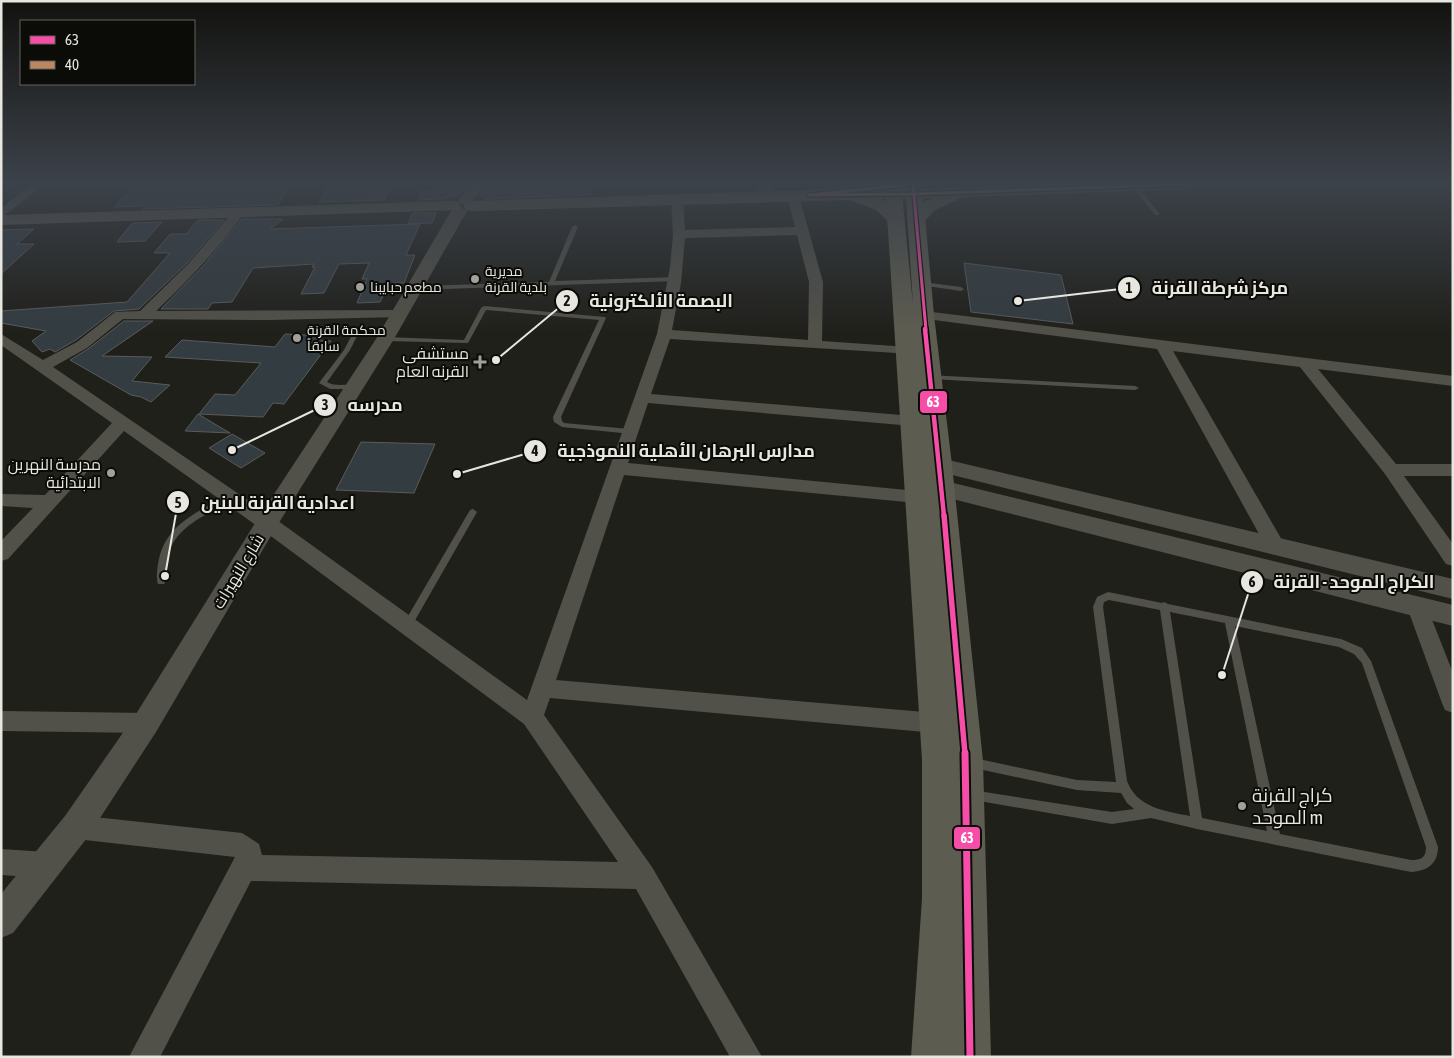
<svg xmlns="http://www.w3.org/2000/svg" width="1454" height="1058" viewBox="0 0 1454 1058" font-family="'Asap Condensed',Cairo,sans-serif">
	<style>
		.building { fill: #333c41; stroke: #5a5b5b }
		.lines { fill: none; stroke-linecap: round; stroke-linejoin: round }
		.service { fill: #525149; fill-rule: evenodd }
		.minor { fill: #525149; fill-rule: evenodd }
		.tertiary { fill: #525149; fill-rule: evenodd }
		.secondary { fill: #5d5c51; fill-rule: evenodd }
		.primary { fill: #5c5a50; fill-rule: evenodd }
		.bus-1-far3-casing { stroke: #0b0b07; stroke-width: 5.5 }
		.bus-1-far2-casing { stroke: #0b0b07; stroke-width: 8 }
		.bus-1-far1-casing { stroke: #0b0b07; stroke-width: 9 }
		.bus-1-casing { stroke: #0b0b07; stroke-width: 11 }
		.bus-2-casing { stroke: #0b0b07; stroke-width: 5.5 }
		.bus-1-far3 { stroke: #f54da8; stroke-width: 3 }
		.bus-1-far2 { stroke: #f54da8; stroke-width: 4.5 }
		.bus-1-far1 { stroke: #f54da8; stroke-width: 5.5 }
		.bus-1 { stroke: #f54da8; stroke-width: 7 }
		.bus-2 { stroke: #bb8660; stroke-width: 3 }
		.poi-dot { fill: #a1a19a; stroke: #0b0b07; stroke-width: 2 }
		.labels { text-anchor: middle; stroke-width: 4; stroke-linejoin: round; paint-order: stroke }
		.far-poi-label { font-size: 14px; fill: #e7e6df; stroke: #0b0b07; text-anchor: start }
		.poi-label { font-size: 16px; fill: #e7e6df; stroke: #0b0b07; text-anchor: end }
		.street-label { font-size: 16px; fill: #e7e6df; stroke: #0b0b07 }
		.near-poi-label { font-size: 19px; fill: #e7e6df; stroke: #0b0b07; text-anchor: start }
		.leader { fill: none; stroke: #e7e6df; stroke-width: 2 }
		.callout-dot { fill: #e7e6df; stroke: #0b0b07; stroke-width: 2 }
		.mark-label { font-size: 15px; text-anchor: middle; font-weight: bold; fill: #111 }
		.callout-label { font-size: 18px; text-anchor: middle; font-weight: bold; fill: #e7e6df; stroke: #0b0b07; stroke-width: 4; stroke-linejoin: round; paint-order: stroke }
		.line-badge { stroke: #0b0b07; stroke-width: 2 }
		.badge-label { font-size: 14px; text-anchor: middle; font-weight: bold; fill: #fff }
	</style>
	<rect width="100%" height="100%" fill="#20201b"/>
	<!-- building -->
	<g class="building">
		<path d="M136,184H291L278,205L143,209L145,206L114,207Z"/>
		<path d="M330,184H373V186H391L384,200L319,202Z"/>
		<path d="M440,184H469L461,194L442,199L418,200L422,191L436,190Z"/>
		<path d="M488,184L527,186L592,185V195L485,199L480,195Z"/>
		<path d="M413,213H436L432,223L408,224Z"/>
		<path d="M242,219H283L270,229L420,224L406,255H415L404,283H395L392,291L385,292L380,302L357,303L367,279H362L369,263L339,264L324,293L301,294L315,267H312L314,264L253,268L232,302L212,303L208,309H161L204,265Z"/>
		<path d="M198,220H224L188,262L139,309L114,311L76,340L55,352L50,349L42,352L32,341L46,331L1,323V311L127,302L170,253H154L170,234H186Z"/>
		<path d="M162,222L145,241L117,242L132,223Z"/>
		<path d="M34,229L17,244H34L1,274V230Z"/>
		<path d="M964,263L1061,275L1073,324L971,312Z"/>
		<path d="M124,321H153L102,356L152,357L132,381L170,385L151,402L141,397L131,395L70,360L88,349Z"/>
		<path d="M285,334L323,336L320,340L331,341L284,404L273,403L263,417L199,414L215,394L235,395L261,363L165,357L182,340L275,347Z"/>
		<path d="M198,414L230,433L185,431Z"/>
		<path d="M232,434L265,453L241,468L209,448Z"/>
		<path d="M361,442L435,444L414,493L336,490Z"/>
	</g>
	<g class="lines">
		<!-- service -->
		<g class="service">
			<path d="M1132,185H1136L1159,213V215H1155L1132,187Z"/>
			<path d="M575,225L578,227L555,281L677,277L680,279L677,281L415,290L412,288L415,286L549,282L572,227Z"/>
			<path d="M922,282L961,287L964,289L961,291L920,285V283Z"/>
			<path d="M484,306L605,317L606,318L561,417L562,421L564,423L629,429L633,432L632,434L562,427L554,422L553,417L599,320L486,310L468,343L385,341L382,339L385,337L464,340L481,308Z"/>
			<path d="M355,332L358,334L350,350L327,382C337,388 349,382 358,387L354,389H330L319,383L344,350L353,333Z"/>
			<path d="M928,375L1135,386L1139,388L1135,390L931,379L927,377Z"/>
			<path d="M231,495L234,496L235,498L234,500C212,512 179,524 170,550C167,560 167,571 166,581L164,584H158C156,578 157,571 158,564C163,534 181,521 206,507C214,503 223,498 231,495Z"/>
			<path d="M473,509L477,512L410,629L407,630L404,629L402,626L404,623L470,510Z"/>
			<path d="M1108,592L1162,603L1164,602L1168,604L1341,639L1362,648L1371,661L1438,847C1438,864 1427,871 1411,872L1197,829L1151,818L1112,824L968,799L966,795L968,791L972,790L1112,812L1134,809L1127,803L1121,793L1077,790L974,768L970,767L968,763L970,759L974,758L1077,780L1116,782L1093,607L1097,597ZM1109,600L1160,610L1190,816C1165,811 1137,808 1127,781L1103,607L1104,602ZM1170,612L1225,623L1267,831L1202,818ZM1235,626L1339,647L1354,654L1362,663L1426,847C1426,858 1421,860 1411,860L1280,834Z"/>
		</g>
		<!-- minor -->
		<g class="minor">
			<path d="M32,184H45L1,218V208Z"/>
			<path d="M760,184H772L768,198L764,199L758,196Z"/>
			<path d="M793,193L799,196L823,282L822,341L908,347L915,351L913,354L670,339L651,394L913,416L919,417L921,421L919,425L913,426L648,403L628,463L917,491L923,493L926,497L923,501L917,503L624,475L556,680L936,713L944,716L947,723L944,730L936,733L550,698L544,715L652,867L762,1057H730L636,889L251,881L160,1057H129L235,857L76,839L67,836L63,827L67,818L76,815L242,833L259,844L262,855L618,862L524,724L260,528L124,431L8,559L1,561V541L33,508L1,506V494L45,495L112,423L1,345V334L43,360L77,342L115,312L140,311L189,263L235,209L239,208L245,212C219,248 188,281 156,311L406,310L408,313L401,317L269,320L123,319L87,348L53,367L274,518L527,700L657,334L670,267L673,235L671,199L677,196L683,199L685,230L795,227L787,196ZM797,235L809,282L808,340L672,330L681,283L685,238Z"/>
			<path d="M924,311L1453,376V386L1318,369L1396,464H1453V476H1404L1453,544V566L1446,564L1385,474L1300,367L1173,351L1286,547L1283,552L1276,554L1269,552L1157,349L919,318L917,315L919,312Z"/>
			<path d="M1417,599L1424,601L1427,607L1453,673V713L1445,710L1442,703L1407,607L1410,601Z"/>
			<path d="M1,711L146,713L154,716L157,723L154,730L146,733L1,731Z"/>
			<path d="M1,849L46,852L55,856L59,865L55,874L46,878L1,875Z"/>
		</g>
		<!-- tertiary -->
		<g class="tertiary">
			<path d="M471,184H486L470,204H460L458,201Z"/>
			<path d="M459,206L467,211L394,339L275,529L156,732L87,838L13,933L1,938V894L65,816L136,714L259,517L376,339L451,211Z"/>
			<path d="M940,458L1453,579V599L932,470L929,465L932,460Z"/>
			<path d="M941,480L1453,605V626L933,494L930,488L933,482Z"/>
		</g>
		<!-- secondary -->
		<path class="secondary" d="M885,184H901L913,304L905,184H921L923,194L934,315L952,465L983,761L991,1057H911L922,899V760Z"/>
		<!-- primary -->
		<g class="primary">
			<path d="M866,184H924L916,189L1050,184H1199L1191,189L963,197L935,210L923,223H911L908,219L923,202L933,198L880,199L888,202L905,219L902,223H890L876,210L850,200L472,211L466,210L463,206L466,202L472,201L809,190Z"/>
			<path d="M452,201L458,202L461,206L458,210L1,225V215Z"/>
		</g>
		<!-- bus-1-far3 casing -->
		<g class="bus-1-far3-casing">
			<path id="bus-1-far3" d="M913,184L926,330"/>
		</g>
		<!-- bus-1-far2 casing -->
		<g class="bus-1-far2-casing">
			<path id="bus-1-far2" d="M925,329L944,516"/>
		</g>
		<!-- bus-1-far1 casing -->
		<g class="bus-1-far1-casing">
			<path id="bus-1-far1" d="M944,515L965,754"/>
		</g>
		<!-- bus-1 casing -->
		<g class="bus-1-casing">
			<path id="bus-1" d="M965,753L970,1057"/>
		</g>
		<!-- bus-2 casing -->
		<g class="bus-2-casing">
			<path id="bus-2" d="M916,184L809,195L915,194L1191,184"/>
		</g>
		<!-- bus-1-far3 -->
		<use href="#bus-1-far3" class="bus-1-far3"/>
		<!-- bus-1-far2 -->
		<use href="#bus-1-far2" class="bus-1-far2"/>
		<!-- bus-1-far1 -->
		<use href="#bus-1-far1" class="bus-1-far1"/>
		<!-- bus-1 -->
		<use href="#bus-1" class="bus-1"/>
		<!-- bus-2 -->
		<use href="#bus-2" class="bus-2"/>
	</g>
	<!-- sky -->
	<linearGradient id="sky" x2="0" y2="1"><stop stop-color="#12120f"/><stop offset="0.55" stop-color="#3c424a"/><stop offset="1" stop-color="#3c424a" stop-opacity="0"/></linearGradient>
	<rect width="1454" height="332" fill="url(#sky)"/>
	<!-- markers -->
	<g class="poi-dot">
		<circle cx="475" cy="279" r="5"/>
		<circle cx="360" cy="287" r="5"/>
		<circle cx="297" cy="338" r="5"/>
		<path d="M477.5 354.5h5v5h5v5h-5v5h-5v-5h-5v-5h5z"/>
		<circle cx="111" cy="473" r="5"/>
		<circle cx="1242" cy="806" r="5"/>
	</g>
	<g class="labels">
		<!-- far-poi labels -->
		<g class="far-poi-label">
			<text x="485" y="276">مديرية<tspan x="485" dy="16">بلدية القرنة</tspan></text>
			<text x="370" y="292">مطعم حبايبنا</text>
			<text x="307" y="335">محكمة القرنة<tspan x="307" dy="16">سابقاً</tspan></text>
		</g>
		<!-- poi labels -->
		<g class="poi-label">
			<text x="469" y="359">مستشفى<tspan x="469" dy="18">القرنه العام</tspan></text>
			<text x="101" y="470">مدرسة النهرين<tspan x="101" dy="18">الابتدائية</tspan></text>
		</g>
		<!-- street labels -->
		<g class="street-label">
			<text transform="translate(238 571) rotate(-59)" y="6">شارع النهيرات</text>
		</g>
		<!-- near-poi labels -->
		<g class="near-poi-label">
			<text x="1252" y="802">كراج القرنة<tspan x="1252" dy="22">الموحد m</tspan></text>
		</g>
	</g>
	<!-- callouts -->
	<path class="leader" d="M1018 301L1129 288M496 360L567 301M232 450L325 405M457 474L535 451M165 576L178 502M1222 675L1252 582"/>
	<g class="callout-dot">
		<circle cx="1018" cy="301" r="5"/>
		<circle cx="496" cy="360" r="5"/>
		<circle cx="232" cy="450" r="5"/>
		<circle cx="457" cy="474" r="5"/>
		<circle cx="165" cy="576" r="5"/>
		<circle cx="1222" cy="675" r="5"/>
		<circle cx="1129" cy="288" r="12"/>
		<circle cx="567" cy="301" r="12"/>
		<circle cx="325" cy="405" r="12"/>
		<circle cx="535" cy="451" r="12"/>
		<circle cx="178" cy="502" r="12"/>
		<circle cx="1252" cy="582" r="12"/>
	</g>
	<g class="mark-label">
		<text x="1129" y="293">1</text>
		<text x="567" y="306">2</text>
		<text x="325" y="410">3</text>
		<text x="535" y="456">4</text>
		<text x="178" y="508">5</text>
		<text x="1252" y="587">6</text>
	</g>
	<g class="callout-label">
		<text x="1220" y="294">مركز شرطة القرنة</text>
		<text x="661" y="307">البصمة الألكترونية</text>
		<text x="375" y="411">مدرسه</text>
		<text x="686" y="457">مدارس البرهان الأهلية النموذجية</text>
		<text x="278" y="509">اعدادية القرنة للبنين</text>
		<text x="1354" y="588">الكراج الموحد - القرنة</text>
	</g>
	<g class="line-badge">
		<rect x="919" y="390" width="29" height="24" rx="5" fill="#f54da8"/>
		<rect x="953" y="826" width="28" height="24" rx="5" fill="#f54da8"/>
	</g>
	<g class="badge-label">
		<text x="933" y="407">63</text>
		<text x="967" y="843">63</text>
	</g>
	<!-- border -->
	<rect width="1454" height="1058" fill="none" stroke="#e7e6df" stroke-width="5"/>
	<!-- legend -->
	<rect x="20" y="20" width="175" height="65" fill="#0b0b07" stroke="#63635d"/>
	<rect x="30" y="36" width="25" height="8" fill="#f54da8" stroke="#63635d"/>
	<text x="65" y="45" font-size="15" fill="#e7e6df">63</text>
	<rect x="30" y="61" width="25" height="8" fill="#bb8660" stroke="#63635d"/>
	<text x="65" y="70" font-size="15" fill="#e7e6df">40</text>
</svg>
